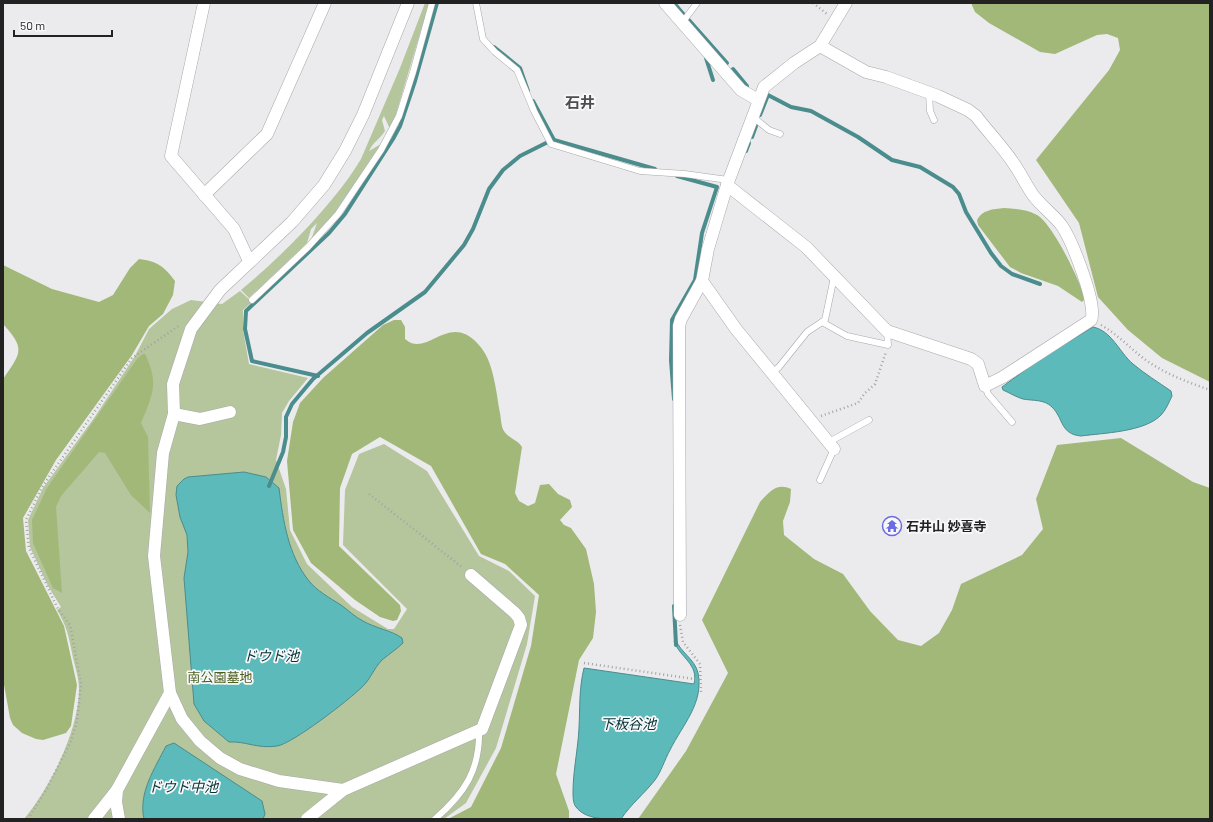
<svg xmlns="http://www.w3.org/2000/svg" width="1213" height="822" viewBox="0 0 1213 822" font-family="Barlow,'Noto Sans JP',sans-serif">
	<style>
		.green { fill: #b5c59c }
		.forest { fill: #a1b879 }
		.water { fill: #5dbaba; stroke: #4b8c8d }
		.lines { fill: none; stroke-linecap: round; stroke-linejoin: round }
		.stream { stroke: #4b8c8d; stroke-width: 4 }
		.lane-casing { stroke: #a8a8ab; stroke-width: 7 }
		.street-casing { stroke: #a8a8ab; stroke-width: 13 }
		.path { stroke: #a3a3a5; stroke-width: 2.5; stroke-dasharray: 1 3; stroke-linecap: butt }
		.lane { stroke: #fff; stroke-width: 6 }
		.street { stroke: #fff; stroke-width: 12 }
		.labels { text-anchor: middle; stroke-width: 3.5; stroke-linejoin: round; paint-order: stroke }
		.poi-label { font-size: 13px; font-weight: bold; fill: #222223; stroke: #f8f8fb; text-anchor: start }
		.park-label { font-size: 13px; fill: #4b5f1d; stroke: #f8f8fb }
		.water-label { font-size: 14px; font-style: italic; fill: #033233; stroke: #f8f8fb }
		.quarter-label { font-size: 15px; font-weight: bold; fill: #4d4d4f; stroke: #f8f8fb }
	</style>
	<rect width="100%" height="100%" fill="#ebebee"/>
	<!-- green -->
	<g class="green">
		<path d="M425,3H429L394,121L390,129L384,116L382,120L385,131C380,139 373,142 369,151L381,144L334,214L311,240L317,223L311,229L307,243L249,298L241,290C281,257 335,203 361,159L400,68Z"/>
		<path d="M240,291L252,302L243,310V330L249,364L308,378L289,401L282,413L281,435L276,460L286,489L290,530L307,564L352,607L388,629H394L407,609L343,545L345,490L359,454L384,444L427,471L479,556L509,571L535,596L527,644L496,748L466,803L444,819H24C50,788 79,730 79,689C79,677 74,664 72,653C69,637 66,624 57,610L61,607L48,586L30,547L28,520L43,488L94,418L135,356L149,329L172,309L191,300L222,304Z"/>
	</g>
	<!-- forest -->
	<g class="forest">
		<path d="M971,3H1210V382L1162,358L1128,330L1098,297L1079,223L1036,160L1109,70L1120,50L1118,38L1107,34L1097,35L1055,54L1040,52L989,23L975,12Z"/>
		<path d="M1004,208C1015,209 1026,209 1037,215C1053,224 1080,281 1085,299L1082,302L1058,286L1021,273L1010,267L978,225L977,220C982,210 993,209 1004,208Z"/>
		<path d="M139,259C157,261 164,266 175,281L173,295L163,314L149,326L132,355L56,460L23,518L26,551L64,626L77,685L71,726L66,733L43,740L36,739L22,733L13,725L10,718L3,679V379C21,353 26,349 3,324V265L52,289L99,302L113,295L130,268Z"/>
		<path d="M394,320H401L405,327V339C427,359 448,311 478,344C494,360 496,392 500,413C501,418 501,427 504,431C508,438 518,440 522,447L515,493L519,501L528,506L535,503L540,485L549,484L558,494L570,500L572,507L560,520L564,525L571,528L586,549L594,584L596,612L593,638L579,660L556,774L569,811V819H448L471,807L501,748L531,646L539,595L505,564L481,554L431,466L380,437L352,454L340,488L339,546L400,605L401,611L397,620L393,621L380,617L355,600L311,563L293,530L287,461L293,422L300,403L323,378L383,325Z"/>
		<path d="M143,354H145C159,383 153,394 141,423L148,437L150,513L131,495L105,453L99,452L61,496L56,507L62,593L53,588L33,543L32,520L47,488L137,359Z"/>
		<path d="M1121,438L1193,482L1210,488V819H638L686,751L728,673L702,620L760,502C769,492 777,482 791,489L790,502L783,521L784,535L814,559L843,574L870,611L898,640L921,646L939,633L952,610L961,584L1022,555L1043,529L1036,499L1057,445Z"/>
	</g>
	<!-- water -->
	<g class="water">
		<path d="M1093,327C1112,331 1119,352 1133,364C1145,374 1158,382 1171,391L1172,396C1169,402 1166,410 1161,415C1145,432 1103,433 1081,436C1060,434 1064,419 1052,407C1044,399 1033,401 1023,399C1016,397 1010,393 1003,390L1002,387L1040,359Z"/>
		<path d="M244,472L266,477L279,488C283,520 288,555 309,581C317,591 330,598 341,605C348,610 355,617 363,621C375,628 393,631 402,638L403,643C397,649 389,654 382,660C374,668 370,680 362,687C349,700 292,744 277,746C257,749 246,741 229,742L204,721L194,704L184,578L188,552L187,535L180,517L176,495L177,486L184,479L188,477Z"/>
		<path d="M676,640C680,652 695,659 698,673C704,703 683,724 670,750C665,759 661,772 655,780C644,794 631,804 621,819C606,819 586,820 576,807C573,803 573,797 573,792C573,771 578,749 579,728C580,708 579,688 584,668L694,684C699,664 680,658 674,641Z"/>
		<path d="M174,743L262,801L265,814L263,819H144C138,793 155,768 166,746Z"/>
	</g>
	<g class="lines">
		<!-- stream -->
		<g class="stream">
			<path d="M674,3L685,16"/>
			<path d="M688,19L727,63"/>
			<path d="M494,47L520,68L528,91"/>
			<path d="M706,58L713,80"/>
			<path d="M733,69L747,86"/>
			<path d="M533,101L554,140L655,169"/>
			<path d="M760,115L768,95L791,107L811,111L858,137L892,160L920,167L953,187L959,194L966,212L991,253L1001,266L1012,274L1040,284"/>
			<path d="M752,137L756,126"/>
			<path d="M746,151L749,143"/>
			<path d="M318,376L252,361L245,329L246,311L329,233L345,214L393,139L400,126L415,81L437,3"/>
			<path d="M674,399L671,360L672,320L695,280L702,233L717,187L677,176"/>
			<path d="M269,486L283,452L286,437V417L292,404L313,379L367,333L425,292L464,245L473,229L489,189L503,170L520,156L546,143"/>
			<path d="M674,606L676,645"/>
		</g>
		<!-- lane casing -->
		<g class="lane-casing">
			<g id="lane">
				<path d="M476,3L483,39L495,52L517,70L534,111L551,144L640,171L685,174L728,180"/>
				<path d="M682,23L697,3"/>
				<path d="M929,93L930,111L934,120"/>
				<path d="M753,117L769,130L780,134"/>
				<path d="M252,300L308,247L338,214L381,150L399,116L413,72L432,3"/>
				<path d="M822,322L847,336L888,345L887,331"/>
				<path d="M772,373L779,367L807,332L825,320L834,277"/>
				<path d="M985,386L988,394L1012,422"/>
				<path d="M829,442L869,420"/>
				<path d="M820,480L834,449"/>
				<path d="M435,819C465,793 480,770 479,730"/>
			</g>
		</g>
		<!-- street casing -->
		<g class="street-casing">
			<g id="street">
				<path d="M204,3L171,156L234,229L249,261"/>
				<path d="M665,3L741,90L758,100"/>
				<path d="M727,185L806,247L887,331L971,359L978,364L985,386L1003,377L1091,320C1098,306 1072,241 1062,226C1054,215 1041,206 1033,195C1026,185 1021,174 1014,164C1003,147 988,132 976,116L968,110L938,96L886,77L866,72L820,46"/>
				<path d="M204,195L267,134L325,3"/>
				<path d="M174,414L200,419L230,412"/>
				<path d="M834,449L736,329L702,281L708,249L727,185L764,87L794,63L820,46L846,3"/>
				<path d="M680,615L679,326L681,319L702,281"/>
				<path d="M343,790L279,781L240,769L220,758L200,741L182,719L170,693L154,556L163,453L174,414L173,384L191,329L220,290L292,222L324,185L345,151L363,115L408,3"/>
				<path d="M94,819L117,790"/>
				<path d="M119,819L116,802L117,790L170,693"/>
				<path d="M307,819L343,790L482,729L521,625L519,618L515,613L471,575"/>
			</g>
		</g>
		<!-- path -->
		<g class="path">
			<path d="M813,3L827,14"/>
			<path d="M1101,325C1117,334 1129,347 1143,358C1163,373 1187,382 1210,390"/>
			<path d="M821,416L858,403L864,394L875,384L886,352"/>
			<path d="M369,494L463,568"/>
			<path d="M680,625L683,642L700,664L701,692"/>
			<path d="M584,663L701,680"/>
			<path d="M28,819L46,790L71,741L77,721L81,684L70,625L58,609L29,548L26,520L42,487L132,358L180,325"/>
		</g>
		<!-- lane -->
		<use href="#lane" class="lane"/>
		<!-- street -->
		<use href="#street" class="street"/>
	</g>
	<!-- icons -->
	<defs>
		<g id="temple-ring" transform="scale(1)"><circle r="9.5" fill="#f8f8fb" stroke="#6b6be5" stroke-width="1.5"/><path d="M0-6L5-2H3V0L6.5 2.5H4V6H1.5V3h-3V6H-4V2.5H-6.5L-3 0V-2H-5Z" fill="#6b6be5"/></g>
	</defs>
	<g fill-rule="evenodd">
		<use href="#temple-ring" x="892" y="526"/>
	</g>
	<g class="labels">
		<!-- poi labels -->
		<g class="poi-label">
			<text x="906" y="531">石井山 妙喜寺</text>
		</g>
		<!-- park labels -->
		<g class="park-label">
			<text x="220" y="682">南公園墓地</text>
		</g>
		<!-- water labels -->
		<g class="water-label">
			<text x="271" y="661">ドウド池</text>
			<text x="628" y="729">下板谷池</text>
			<text x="183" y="792">ドウド中池</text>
		</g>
		<!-- quarter labels -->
		<g class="quarter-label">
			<text x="580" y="108">石井</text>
		</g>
	</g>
	<!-- border -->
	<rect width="1213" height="822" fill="none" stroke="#222223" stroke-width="8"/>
	<!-- scale -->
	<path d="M14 30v6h98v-6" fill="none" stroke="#222223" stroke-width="2"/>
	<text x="20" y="30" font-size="12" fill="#222223" stroke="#f8f8fb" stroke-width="3" paint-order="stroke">50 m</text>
</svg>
